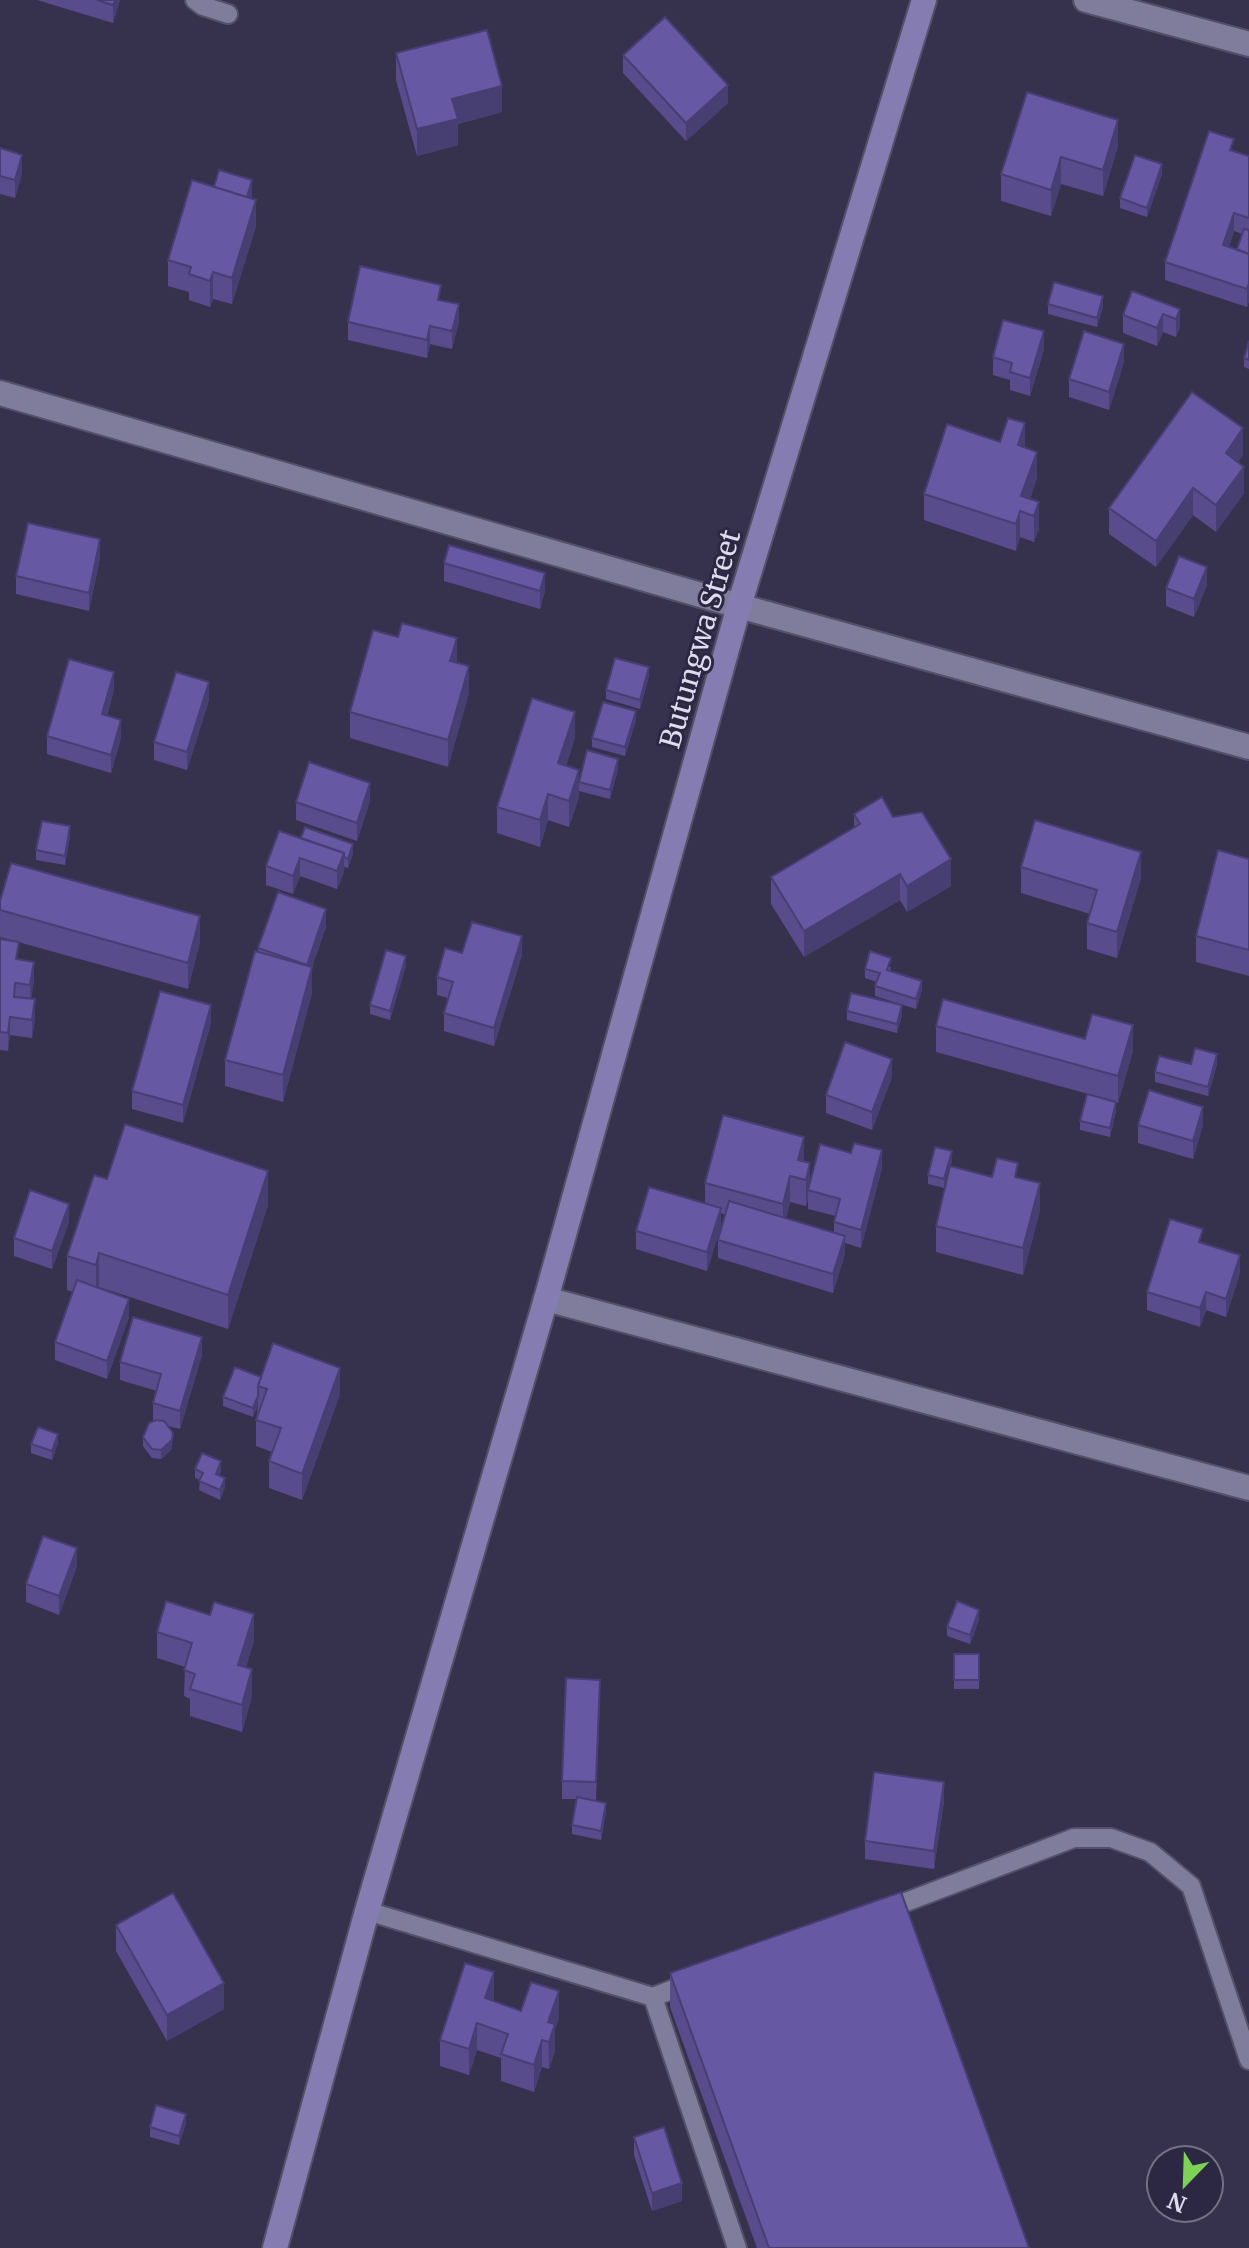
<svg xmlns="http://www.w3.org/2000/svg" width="1249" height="2248" viewBox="0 0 1249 2248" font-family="Merriweather,serif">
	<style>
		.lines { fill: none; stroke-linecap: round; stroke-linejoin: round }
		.lane-casing { stroke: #545067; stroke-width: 22 }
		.street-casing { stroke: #545067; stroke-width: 28 }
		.secondary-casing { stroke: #545067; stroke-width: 28 }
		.lane { stroke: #807c9c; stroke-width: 18 }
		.street { stroke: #807c9c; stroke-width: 24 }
		.secondary { stroke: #857db1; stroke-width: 24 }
		.wall { fill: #584c8c; fill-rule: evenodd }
		.shaded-wall { fill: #473e72 }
		.building { fill: #6658a3; stroke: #473e72; stroke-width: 2 }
		.labels { text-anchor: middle; stroke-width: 6; stroke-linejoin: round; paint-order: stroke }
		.street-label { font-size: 28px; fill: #dedcee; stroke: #2c2843 }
	</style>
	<rect width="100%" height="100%" fill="#36324e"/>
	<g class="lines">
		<!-- lane casing -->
		<g class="lane-casing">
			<g id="lane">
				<path d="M195,0L203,6L228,14"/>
				<path d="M885,1910L1074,1838H1111L1150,1852L1191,1886L1249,2060"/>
				<path d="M367,1911L653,1997L737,2248"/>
				<path d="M653,1997L692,1982"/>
			</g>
		</g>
		<!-- street casing -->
		<g class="street-casing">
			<g id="street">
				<path d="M1086,0L1249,44"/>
				<path d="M0,393L739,606L1249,747"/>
				<path d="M546,1299L1249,1488"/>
			</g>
		</g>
		<!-- secondary casing -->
		<g class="secondary-casing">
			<path id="secondary" d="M275,2248L367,1911L546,1299L739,606L924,0"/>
		</g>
		<!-- lane -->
		<use href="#lane" class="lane"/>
		<!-- street -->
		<use href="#street" class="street"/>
		<!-- secondary -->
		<use href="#secondary" class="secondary"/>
	</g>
	<!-- wall -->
	<g class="wall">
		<path d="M37,0H120L113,23Z"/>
		<path d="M396,53L502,112L458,124V145L417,156L396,80Z"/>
		<path d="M623,55L728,103L686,141L623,73Z"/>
		<path d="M1027,92L1118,146L1103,196L1061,184L1051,216L1001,201V174Z"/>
		<path d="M0,148L22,173L15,198L0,194Z"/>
		<path d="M1234,151L1249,156V301L1247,307L1165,280V262ZM1234,231L1242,234L1237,249L1229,247Z"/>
		<path d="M1162,174L1147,217L1120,208V198Z"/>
		<path d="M252,198L256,226L232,304L213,299L210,307L189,300V292L168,286V260Z"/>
		<path d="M441,300L459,322L452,349L430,344L427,358L348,340V322Z"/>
		<path d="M1048,304L1103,306L1097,327L1048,314Z"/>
		<path d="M1180,309V327L1176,337L1163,332L1157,346L1123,333V315Z"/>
		<path d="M1249,341V369L1244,367V358Z"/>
		<path d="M1044,349L1030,396L1010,390V380L993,375V357Z"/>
		<path d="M1124,362L1109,410L1069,397V379Z"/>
		<path d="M1000,442L1025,448L1037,478L1030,499L1039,529L1034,542L1020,537L1016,551L924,520V494Z"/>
		<path d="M1243,455L1238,462L1244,493L1216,532L1193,515L1156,567L1109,534V508Z"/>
		<path d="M100,558L89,611L16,594V576Z"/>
		<path d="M444,563L545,591L540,609L444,581Z"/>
		<path d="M1207,585L1194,617L1166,606V588Z"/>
		<path d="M457,662L469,693L448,767L350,738V712Z"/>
		<path d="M649,676L640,709L606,699V690Z"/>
		<path d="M114,690L107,716L121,738L111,773L47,754V736Z"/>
		<path d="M209,700L187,770L154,760V742Z"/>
		<path d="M636,720L625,756L592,747V738Z"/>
		<path d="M575,738L566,766L579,781L618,769L610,799L579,791V797L569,827L548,820L540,847L497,833V807Z"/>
		<path d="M370,801L357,841L296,820V802Z"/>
		<path d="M854,814L893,817L951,886L907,912L900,900L804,957L771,904V877L854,828Z"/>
		<path d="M70,836L65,865L36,860V850Z"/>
		<path d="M301,838L353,853L348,868L344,867V872L337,889L300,876L293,894L266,885V866Z"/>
		<path d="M1249,859V976L1196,962V936Z"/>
		<path d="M1021,867L1141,878L1117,958L1087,949V923L1090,914L1021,893Z"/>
		<path d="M0,901L200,942L188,989L0,937Z"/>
		<path d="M326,927L312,967V993L283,1102L225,1086V1060L258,952V948Z"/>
		<path d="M0,939L19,960L34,980L31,999L35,1018L32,1038L10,1035L8,1051L0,1050Z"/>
		<path d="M462,953L522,955L494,1046L444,1031V1013L448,998L437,995V977Z"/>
		<path d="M406,965L390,1020L370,1014V1005Z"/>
		<path d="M891,967L890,971L922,990L916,1009L875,996V986L877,982L865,978V969Z"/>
		<path d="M847,1011L902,1015L897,1033L847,1020Z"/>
		<path d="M211,1023L183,1123L132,1109V1091Z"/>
		<path d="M936,1026L1133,1051L1118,1103L1116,1102V1111L1110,1137L1080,1130V1121L1110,1100L936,1052Z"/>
		<path d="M1191,1064H1217L1208,1096L1155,1082V1072Z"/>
		<path d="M892,1077L872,1130L826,1113V1095Z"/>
		<path d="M1138,1125H1203L1193,1159L1138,1143Z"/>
		<path d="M804,1161L810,1181L882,1168L861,1248L845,1243V1254L833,1293L718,1258V1240L725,1215L721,1213V1226L707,1271L636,1249V1231L705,1203V1183ZM808,1199V1209L836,1216L834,1222V1233L786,1218L790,1202L806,1206Z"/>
		<path d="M952,1161L944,1188L928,1184V1175Z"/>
		<path d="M992,1177L1018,1178L1040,1210L1023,1275L936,1252V1226Z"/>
		<path d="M107,1179L268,1205L228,1329L99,1287L129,1317L107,1379L55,1360V1342L73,1292L67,1290V1256Z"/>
		<path d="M69,1222L52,1269L14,1256V1238Z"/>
		<path d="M1203,1243L1240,1273L1226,1317L1206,1310L1200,1327L1147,1310V1292Z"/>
		<path d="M202,1355L180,1429L168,1426L172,1449L161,1459L152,1458L143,1446V1437L153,1421V1403L157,1391L120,1380V1362Z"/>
		<path d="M261,1377L340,1394L302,1500L269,1488V1461L272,1452L256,1446V1420L258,1405L253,1417L223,1406V1397Z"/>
		<path d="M58,1443L52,1460L31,1453V1444Z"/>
		<path d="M195,1469L221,1471L219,1476L225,1487L220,1500L199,1490L200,1480L195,1478Z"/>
		<path d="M77,1566L59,1615L26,1602V1584Z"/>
		<path d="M979,1620L970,1644L947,1636V1627Z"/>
		<path d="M157,1632L254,1641L246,1667L252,1696L242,1732L190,1716V1699L184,1696L185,1667L157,1658Z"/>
		<path d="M979,1654V1689H954V1680Z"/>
		<path d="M600,1698L596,1800H592L606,1812L601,1840L572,1834V1825L576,1799H562V1781Z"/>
		<path d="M944,1801L934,1869L865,1859V1841Z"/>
		<path d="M116,1925L224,2009L167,2041L116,1951Z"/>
		<path d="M670,1973L1029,2248H757L670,2007Z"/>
		<path d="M494,1999L493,2001L521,2011L559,2018L555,2029V2051L549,2069L542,2067L534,2092L501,2081V2058L477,2050L469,2075L440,2066V2040Z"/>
		<path d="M186,2123L179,2145L150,2137V2127Z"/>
		<path d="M634,2137L682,2201L652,2211L634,2155Z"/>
	</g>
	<!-- shaded-wall -->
	<g class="shaded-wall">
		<path d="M115,0H120L113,23V5Z"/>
		<path d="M728,85V103L686,141V123Z"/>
		<path d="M502,86V112L458,124V145L417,156V129L452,99Z"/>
		<path d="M1118,120V146L1103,196V170Z"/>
		<path d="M22,155V173L15,198V180Z"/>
		<path d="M1061,157V184L1051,216V190Z"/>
		<path d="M1162,164V174L1147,217V208Z"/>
		<path d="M252,180V198L245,203Z"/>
		<path d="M256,200V226L232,304V278Z"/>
		<path d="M1234,213V231L1223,263V245Z"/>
		<path d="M213,272V299L210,307V281Z"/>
		<path d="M1249,283V301L1247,307V289Z"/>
		<path d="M1103,296V306L1097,327V318Z"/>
		<path d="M459,304V322L452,349V331Z"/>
		<path d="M1180,309V327L1176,337V319Z"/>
		<path d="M1163,314V332L1157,346V328Z"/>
		<path d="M430,326V344L427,358V340Z"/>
		<path d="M1044,331V349L1030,396V378Z"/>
		<path d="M1124,344V362L1109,410V392Z"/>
		<path d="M1025,423V450L1018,445Z"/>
		<path d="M1243,428V455L1226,479V453Z"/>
		<path d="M1037,452V478L1025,512L1021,496Z"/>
		<path d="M1244,467V493L1216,532V505Z"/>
		<path d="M1193,488V515L1156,567V541Z"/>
		<path d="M1039,502V529L1034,542V516Z"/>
		<path d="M1020,511V537L1016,551V524Z"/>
		<path d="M100,539V558L89,611V593Z"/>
		<path d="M1207,567V585L1194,617V599Z"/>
		<path d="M545,573V591L540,609V591Z"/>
		<path d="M457,638V665L450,661Z"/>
		<path d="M469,666V693L448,767V740Z"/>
		<path d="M649,667V676L640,709V700Z"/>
		<path d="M114,672V690L102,732V714Z"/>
		<path d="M209,682V700L187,770V752Z"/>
		<path d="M636,711V720L625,756V747Z"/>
		<path d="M575,712V738L558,790V763Z"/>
		<path d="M121,720V738L111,773V755Z"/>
		<path d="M618,759V769L610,799V790Z"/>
		<path d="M579,770V797L569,827V801Z"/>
		<path d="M370,783V801L357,841V823Z"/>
		<path d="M548,794V820L540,847V820Z"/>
		<path d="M70,826V836L65,865V856Z"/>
		<path d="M353,844V853L348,868V859Z"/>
		<path d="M1141,852V878L1117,958V932Z"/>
		<path d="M344,853V872L337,889V871Z"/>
		<path d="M300,858V876L293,894V876Z"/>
		<path d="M951,859V886L907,912V886Z"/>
		<path d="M900,874V900L804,957V931Z"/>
		<path d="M326,909V927L312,967V993L283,1102V1075L307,965Z"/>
		<path d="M200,916V942L188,989V963Z"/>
		<path d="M522,936V955L494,1046V1028Z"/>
		<path d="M406,956V965L390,1020V1011Z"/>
		<path d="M34,962V980L30,1004V985Z"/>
		<path d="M922,981V990L916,1009V999Z"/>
		<path d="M35,999V1018L32,1038V1020Z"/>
		<path d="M211,1005V1023L183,1123V1105Z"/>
		<path d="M902,1005V1015L897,1033V1024Z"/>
		<path d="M10,1017V1035L8,1051V1033Z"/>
		<path d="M1133,1025V1051L1118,1103V1076Z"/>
		<path d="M1217,1054V1064L1208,1096V1087Z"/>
		<path d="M892,1059V1077L872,1130V1112Z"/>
		<path d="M1116,1102V1111L1110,1137V1128Z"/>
		<path d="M1203,1107V1125L1193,1159V1141Z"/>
		<path d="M804,1137V1163L798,1160Z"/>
		<path d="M882,1150V1168L861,1248V1230Z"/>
		<path d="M952,1151V1161L944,1188V1179Z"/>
		<path d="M810,1163V1190H808V1199L806,1206V1180Z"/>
		<path d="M268,1171V1205L228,1329V1295Z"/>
		<path d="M790,1176V1202L783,1230V1204Z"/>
		<path d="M1040,1183V1210L1023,1275V1248Z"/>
		<path d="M69,1204V1222L52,1269V1251Z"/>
		<path d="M721,1208V1226L707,1271V1252Z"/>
		<path d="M845,1236V1254L833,1293V1274Z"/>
		<path d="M99,1253V1287L96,1299V1265Z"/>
		<path d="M1240,1255V1273L1226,1317V1299Z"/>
		<path d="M1206,1292V1310L1200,1327V1308Z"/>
		<path d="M129,1299V1317L107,1379V1361Z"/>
		<path d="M202,1337V1355L180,1429V1411Z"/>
		<path d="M340,1368V1394L302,1500V1474Z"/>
		<path d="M258,1396V1405L253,1417V1408Z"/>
		<path d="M173,1433L172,1449L161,1459V1450Z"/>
		<path d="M58,1434V1443L52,1460V1451Z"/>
		<path d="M221,1461V1471L216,1484V1474Z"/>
		<path d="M225,1478V1487L220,1500V1490Z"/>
		<path d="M77,1548V1566L59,1615V1596Z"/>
		<path d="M979,1610V1620L970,1644V1635Z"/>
		<path d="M254,1614V1641L238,1691V1665Z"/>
		<path d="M252,1669V1696L242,1732V1705Z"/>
		<path d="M944,1782V1801L934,1869V1851Z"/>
		<path d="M606,1803V1812L601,1840V1831Z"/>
		<path d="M494,1972V1999L485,2025V1998Z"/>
		<path d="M224,1983V2009L167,2041V2015Z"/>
		<path d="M559,1991V2018L555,2029V2051L549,2069L548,2022Z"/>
		<path d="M477,2023V2050L469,2075V2049Z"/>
		<path d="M542,2040V2067L534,2092V2065Z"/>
		<path d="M186,2114V2123L179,2145V2136Z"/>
		<path d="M682,2183V2201L652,2211V2193Z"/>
	</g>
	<!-- building -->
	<g class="building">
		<path d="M97,0H115L113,5Z"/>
		<path d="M665,17L728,85L686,123L623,55Z"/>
		<path d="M487,30L502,86L452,99L458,119L417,129L396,53Z"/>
		<path d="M1027,92L1118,120L1103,170L1061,157L1051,190L1001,174Z"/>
		<path d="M1209,131L1234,139L1230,150L1249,156V218L1234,213L1223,245L1249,254V283L1247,289L1165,262Z"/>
		<path d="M0,148L22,155L15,180L0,176Z"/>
		<path d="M1135,155L1162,164L1147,208L1120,198Z"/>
		<path d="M219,170L252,180L247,197L214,187Z"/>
		<path d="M192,180L256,200L232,278L213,272L210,281L189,274L191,267L168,260Z"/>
		<path d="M1244,229L1249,230V254L1237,249Z"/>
		<path d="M360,266L441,285L438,300L459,304L452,331L430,326L427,340L348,322Z"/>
		<path d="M1054,282L1103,296L1097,318L1048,304Z"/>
		<path d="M1132,291L1180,309L1176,319L1163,314L1157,328L1123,315Z"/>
		<path d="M1003,320L1044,331L1030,378L1010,372L1012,363L993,357Z"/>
		<path d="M1084,331L1124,344L1109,392L1069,379Z"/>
		<path d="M1249,341V360L1244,358Z"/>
		<path d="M1192,392L1243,428L1226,453L1244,467L1216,505L1193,488L1156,541L1109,508Z"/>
		<path d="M1008,418L1025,423L1018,445L1037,452L1021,496L1039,502L1034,516L1020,511L1016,524L924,494L947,424L1000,442Z"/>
		<path d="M28,523L100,539L89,593L16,576Z"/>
		<path d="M449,545L545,573L540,591L444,563Z"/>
		<path d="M1179,556L1207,567L1194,599L1166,588Z"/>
		<path d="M402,623L457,638L450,661L469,666L448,740L350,712L373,630L398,637Z"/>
		<path d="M615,658L649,667L640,700L606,690Z"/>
		<path d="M69,659L114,672L102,714L121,720L111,755L47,736Z"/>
		<path d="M176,672L209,682L187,752L154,742Z"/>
		<path d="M532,698L575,712L558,763L579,770L569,801L548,794L540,820L497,807Z"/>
		<path d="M603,702L636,711L625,747L592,738Z"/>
		<path d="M587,750L618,759L610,790L579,782Z"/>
		<path d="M309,762L370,783L357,823L296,802Z"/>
		<path d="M882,797L893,817L922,812L951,859L907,886L900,874L804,931L771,877L860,824L854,814Z"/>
		<path d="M1035,820L1141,852L1117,932L1087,923L1097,890L1021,867Z"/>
		<path d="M42,821L70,826L65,856L36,850Z"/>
		<path d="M305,827L353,844L348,859L344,857V853L301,838Z"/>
		<path d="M279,831L344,853L337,871L300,858L293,876L266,866Z"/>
		<path d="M1218,850L1249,859V950L1196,936Z"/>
		<path d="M11,863L200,916L188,963L0,910V901Z"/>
		<path d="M278,892L326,909L307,965L258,948Z"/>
		<path d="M472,922L522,936L494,1028L444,1013L453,982L437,977L445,948L462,953Z"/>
		<path d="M0,939L19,942L16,959L34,962L30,985L15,983L14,997L35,999L32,1020L10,1017L8,1033L0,1032Z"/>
		<path d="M386,950L406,956L390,1011L370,1005Z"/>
		<path d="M255,951L312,967L283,1075L225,1060Z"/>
		<path d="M870,951L891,958L887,970L922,981L916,999L875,986L880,973L865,969Z"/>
		<path d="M160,991L211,1005L183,1105L132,1091Z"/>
		<path d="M851,993L902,1005L897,1024L847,1011Z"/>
		<path d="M943,999L1085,1039L1092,1014L1133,1025L1118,1076L936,1026Z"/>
		<path d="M845,1042L892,1059L872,1112L826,1095Z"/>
		<path d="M1195,1048L1217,1054L1208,1087L1155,1072L1159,1056L1191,1064Z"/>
		<path d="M1149,1090L1203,1107L1193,1141L1138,1125Z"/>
		<path d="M1087,1094L1116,1102L1110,1128L1080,1121Z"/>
		<path d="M723,1115L804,1137L798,1160L810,1163L806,1180L790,1176L783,1204L705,1183Z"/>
		<path d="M125,1124L268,1171L228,1295L99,1253L96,1265L67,1256L94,1175L107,1179Z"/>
		<path d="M854,1143L882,1150L861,1230L834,1222L840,1199L808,1190L820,1144L851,1153Z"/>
		<path d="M935,1147L952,1151L944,1179L928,1175Z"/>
		<path d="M997,1158L1018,1163L1015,1177L1040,1183L1023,1248L936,1226L950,1166L992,1177Z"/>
		<path d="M649,1187L721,1208L707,1252L636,1231Z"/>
		<path d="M30,1190L69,1204L52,1251L14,1238Z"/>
		<path d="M729,1201L845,1236L833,1274L718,1240Z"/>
		<path d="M1170,1219L1203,1229L1199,1242L1240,1255L1226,1299L1206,1292L1200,1308L1147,1292Z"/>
		<path d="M77,1280L129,1299L107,1361L55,1342Z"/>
		<path d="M133,1317L202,1337L180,1411L153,1403L161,1374L120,1362Z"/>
		<path d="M273,1343L340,1368L302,1474L269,1461L281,1428L256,1420L267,1389L258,1386Z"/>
		<path d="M235,1367L261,1377L258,1386V1396L253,1408L223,1397Z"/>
		<path d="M156,1420L164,1421L173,1433L172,1440L161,1450L152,1449L143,1437L149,1423Z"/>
		<path d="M38,1427L58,1434L52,1451L31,1444Z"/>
		<path d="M202,1453L221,1461L216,1474L225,1478L220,1490L199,1481L203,1473L195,1469Z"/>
		<path d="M43,1536L77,1548L59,1596L26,1584Z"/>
		<path d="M166,1601L210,1615L214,1602L254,1614L238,1665L252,1669L242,1705L190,1689L195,1674L184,1670L192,1643L157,1632Z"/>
		<path d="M957,1601L979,1610L970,1635L947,1627Z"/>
		<rect x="954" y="1654" width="25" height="26"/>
		<path d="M566,1678L600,1680L596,1782L562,1781Z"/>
		<path d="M874,1772L944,1782L934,1851L865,1841Z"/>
		<path d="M577,1797L606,1803L601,1831L572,1825Z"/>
		<path d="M901,1892L1029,2248H769L670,1973Z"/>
		<path d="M173,1893L224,1983L167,2015L116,1925Z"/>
		<path d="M465,1963L494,1972L485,1998L521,2011L531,1982L559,1991L548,2022L555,2024L549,2042L542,2040L534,2065L501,2054L508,2034L477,2023L469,2049L440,2040Z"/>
		<path d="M156,2105L186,2114L179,2136L150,2127Z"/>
		<path d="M664,2127L682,2183L652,2193L634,2137Z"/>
	</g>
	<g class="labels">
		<!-- street labels -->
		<g class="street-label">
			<text transform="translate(700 639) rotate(-74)" y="10">Butungwa Street</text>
		</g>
	</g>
	<!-- north arrow -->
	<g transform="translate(1185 2184) rotate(203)"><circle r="38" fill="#2c2843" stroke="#737087" stroke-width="2"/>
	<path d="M0-6L14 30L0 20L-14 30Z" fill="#7dd154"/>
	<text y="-12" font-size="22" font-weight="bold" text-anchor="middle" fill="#dedcee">N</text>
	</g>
</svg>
